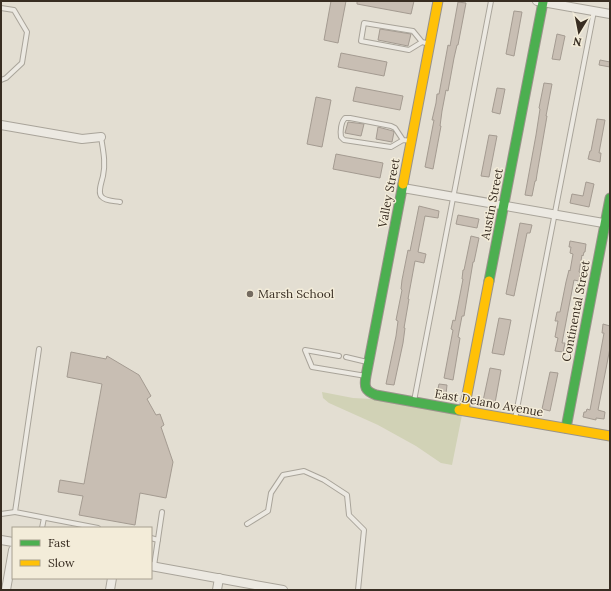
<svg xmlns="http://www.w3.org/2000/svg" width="611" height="591" viewBox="0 0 611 591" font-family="Lora,serif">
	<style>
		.green { fill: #d1d2b6 }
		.building { fill: #c8beb3; stroke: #a49b91 }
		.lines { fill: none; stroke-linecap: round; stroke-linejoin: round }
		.lane-casing { stroke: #a9a49a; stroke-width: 6 }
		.street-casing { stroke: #a9a49a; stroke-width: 10 }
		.fast-casing { stroke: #99938a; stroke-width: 11 }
		.slow-casing { stroke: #99938a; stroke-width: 11 }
		.lane { stroke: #ece9e2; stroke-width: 4 }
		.street { stroke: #ece9e2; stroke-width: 8 }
		.fast { stroke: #4caf50; stroke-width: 9 }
		.slow { stroke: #ffc107; stroke-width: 9 }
		.poi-dot { fill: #746b60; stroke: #f3ecd9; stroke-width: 1.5 }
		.labels { text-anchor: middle; stroke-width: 3; stroke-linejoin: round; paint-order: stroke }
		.street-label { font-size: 12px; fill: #382d22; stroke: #f3ecd9 }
		.poi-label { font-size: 12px; fill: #382d22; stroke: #f3ecd9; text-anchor: start }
	</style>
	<rect width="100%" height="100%" fill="#e3ded2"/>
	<!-- green -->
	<path class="green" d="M322,392L353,398L372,399L462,415L452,465L441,463L416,446L378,425L329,403L323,398Z"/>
	<!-- building -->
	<g class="building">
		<path d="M331,1H346L338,43L324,40Z"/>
		<path d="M357,1H414L411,14L357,4Z"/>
		<path d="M458,2L466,3L458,45H457L454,58L448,91L446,90L442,111L440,126H441L433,169L425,167L434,120H432L436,103L437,94H439L448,45L450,46Z"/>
		<path d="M514,11L522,12L514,56L506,54Z"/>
		<path d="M380,29L411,34L408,46L378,40Z"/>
		<path d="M557,34L565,36L560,60L552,59Z"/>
		<path d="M341,53L387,62L384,76L338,67Z"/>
		<path d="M600,60L610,62V67L599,65Z"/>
		<path d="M544,83L552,84L546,116H547L537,174L536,181H535L532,196L525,195L536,135L540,109L539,108Z"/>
		<path d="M356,87L403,96L400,110L353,101Z"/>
		<path d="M497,88L505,89L500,114L492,112Z"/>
		<path d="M316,97L331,100L322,147L307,144Z"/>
		<path d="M597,119L605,120L599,153H601L600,162L588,159L590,151H591Z"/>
		<path d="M348,122L364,124L361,136L345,133Z"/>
		<path d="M378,127L393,131L394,132L392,142L376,139Z"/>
		<path d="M489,135L497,136L489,177L481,176Z"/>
		<path d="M336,154L383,163L380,178L333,169Z"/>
		<path d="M586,182L594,184L589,207L570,203L572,194L583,196Z"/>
		<path d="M419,206L439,211L438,218L425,216L418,252L426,254L424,263L415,261L408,299H409L404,328H405L403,343L394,385L386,384L396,336L398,321L396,320L402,290L401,289L402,280L408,250L410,251Z"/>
		<path d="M458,215L479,219L477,228L456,224Z"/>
		<path d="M520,223L532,225L530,233H527L514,296L506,294Z"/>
		<path d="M471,236L479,238L474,262H473L464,316H462L458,337L460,338L453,380L444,378L453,330L451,329L453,320L455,321L463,279H462L463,270H464Z"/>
		<path d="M570,241L586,244L585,252H584L583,256L582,255L579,272H580L579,281L574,280L562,343H565L563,352L555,351L558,338L555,337L558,321H555L557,312H560L566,282L569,270L570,271L573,254L570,253L571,247H569Z"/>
		<path d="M499,318L511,320L504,355L492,353Z"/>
		<path d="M603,324L610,326V348L598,410L605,412L604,419L596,418V420L583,417L584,412H586L587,409L590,410L604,333H602Z"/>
		<path d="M71,352L106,359L107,356L139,375L151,396L147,399L156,415L160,414L164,425L161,427L173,462L166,498L140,493L135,525L79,515L83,496L58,492L60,480L84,484L102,384L67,377Z"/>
		<path d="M490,368L501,370L495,403L483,401Z"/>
		<path d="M550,372L558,373L550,411L542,409Z"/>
		<path d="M439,384L447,385L446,394L437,393Z"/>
	</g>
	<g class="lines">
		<!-- lane casing -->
		<g class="lane-casing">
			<g id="lane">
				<path d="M1,8L14,10L27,32L22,63L6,78L1,80"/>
				<path d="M422,42L413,31L364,23L361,41L409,50L422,42L430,44"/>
				<path d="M101,137C103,150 106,163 103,176C102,181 97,193 102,197C105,201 115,201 120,202"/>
				<path d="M403,140L395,128L391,126L350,118H345C341,122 340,131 341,137L344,140L384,146L391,147L403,140L411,141"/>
				<path d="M39,349L15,512L98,528"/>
				<path d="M339,356L305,350L312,367L366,376"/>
				<path d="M346,357L367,362"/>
				<path d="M414,401L491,1"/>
				<path d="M515,419L594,11"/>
				<path d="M1,514L15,512"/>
				<path d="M247,524L268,511L271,493L283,475L304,471L324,480L347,495L349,515L364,530L358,590"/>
				<path d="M42,528L44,518"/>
				<path d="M151,538L158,540"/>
				<path d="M154,566L162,512"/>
			</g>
		</g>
		<!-- street casing -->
		<g class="street-casing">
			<g id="street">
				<path d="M537,1L610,14"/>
				<path d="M1,125L82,139L101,137"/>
				<path d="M403,188L609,224"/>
				<path d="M1,540L13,542"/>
				<path d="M151,566L283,590"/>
				<path d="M6,590L13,550"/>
				<path d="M110,590L112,578"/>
				<path d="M217,590L219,578"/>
			</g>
		</g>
		<!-- fast casing -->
		<g class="fast-casing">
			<g id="fast">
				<path d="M403,184L366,376C364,387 365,391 376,395L459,410"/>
				<path d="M489,281L543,2"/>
				<path d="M566,428L610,198"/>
			</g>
		</g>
		<!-- slow casing -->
		<g class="slow-casing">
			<g id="slow">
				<path d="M403,184L438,1"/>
				<path d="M459,410L610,436"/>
				<path d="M464,410L489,281"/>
			</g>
		</g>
		<!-- lane -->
		<use href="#lane" class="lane"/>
		<!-- street -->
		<use href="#street" class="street"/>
		<!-- fast -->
		<use href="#fast" class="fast"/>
		<!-- slow -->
		<use href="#slow" class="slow"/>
	</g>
	<!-- markers -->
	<circle class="poi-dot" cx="250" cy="294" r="4"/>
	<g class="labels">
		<!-- street labels -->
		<g class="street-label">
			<text transform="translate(389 193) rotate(-79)" y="4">Valley Street</text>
			<text transform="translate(492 204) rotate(-79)" y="4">Austin Street</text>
			<text transform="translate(576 311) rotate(-79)" y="4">Continental Street</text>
			<text transform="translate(489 403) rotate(10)" y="4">East Delano Avenue</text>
		</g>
		<!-- poi labels -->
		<g class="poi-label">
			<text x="258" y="298">Marsh School</text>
		</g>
	</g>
	<!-- border -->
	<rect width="611" height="591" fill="none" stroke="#382d22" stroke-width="4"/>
	<!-- legend -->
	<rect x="12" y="527" width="140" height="52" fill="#f3ecd9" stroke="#a8a090"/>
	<rect x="20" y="540" width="20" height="6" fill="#4caf50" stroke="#a8a090"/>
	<text x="48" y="547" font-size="12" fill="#382d22">Fast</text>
	<rect x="20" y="560" width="20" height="6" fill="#ffc107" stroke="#a8a090"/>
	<text x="48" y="567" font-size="12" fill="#382d22">Slow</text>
	<!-- north arrow -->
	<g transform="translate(579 32) rotate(190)" stroke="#f3ecd9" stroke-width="3" paint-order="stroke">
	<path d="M0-3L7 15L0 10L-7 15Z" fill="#382d22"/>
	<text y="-6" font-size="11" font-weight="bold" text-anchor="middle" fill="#382d22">N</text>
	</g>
</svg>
